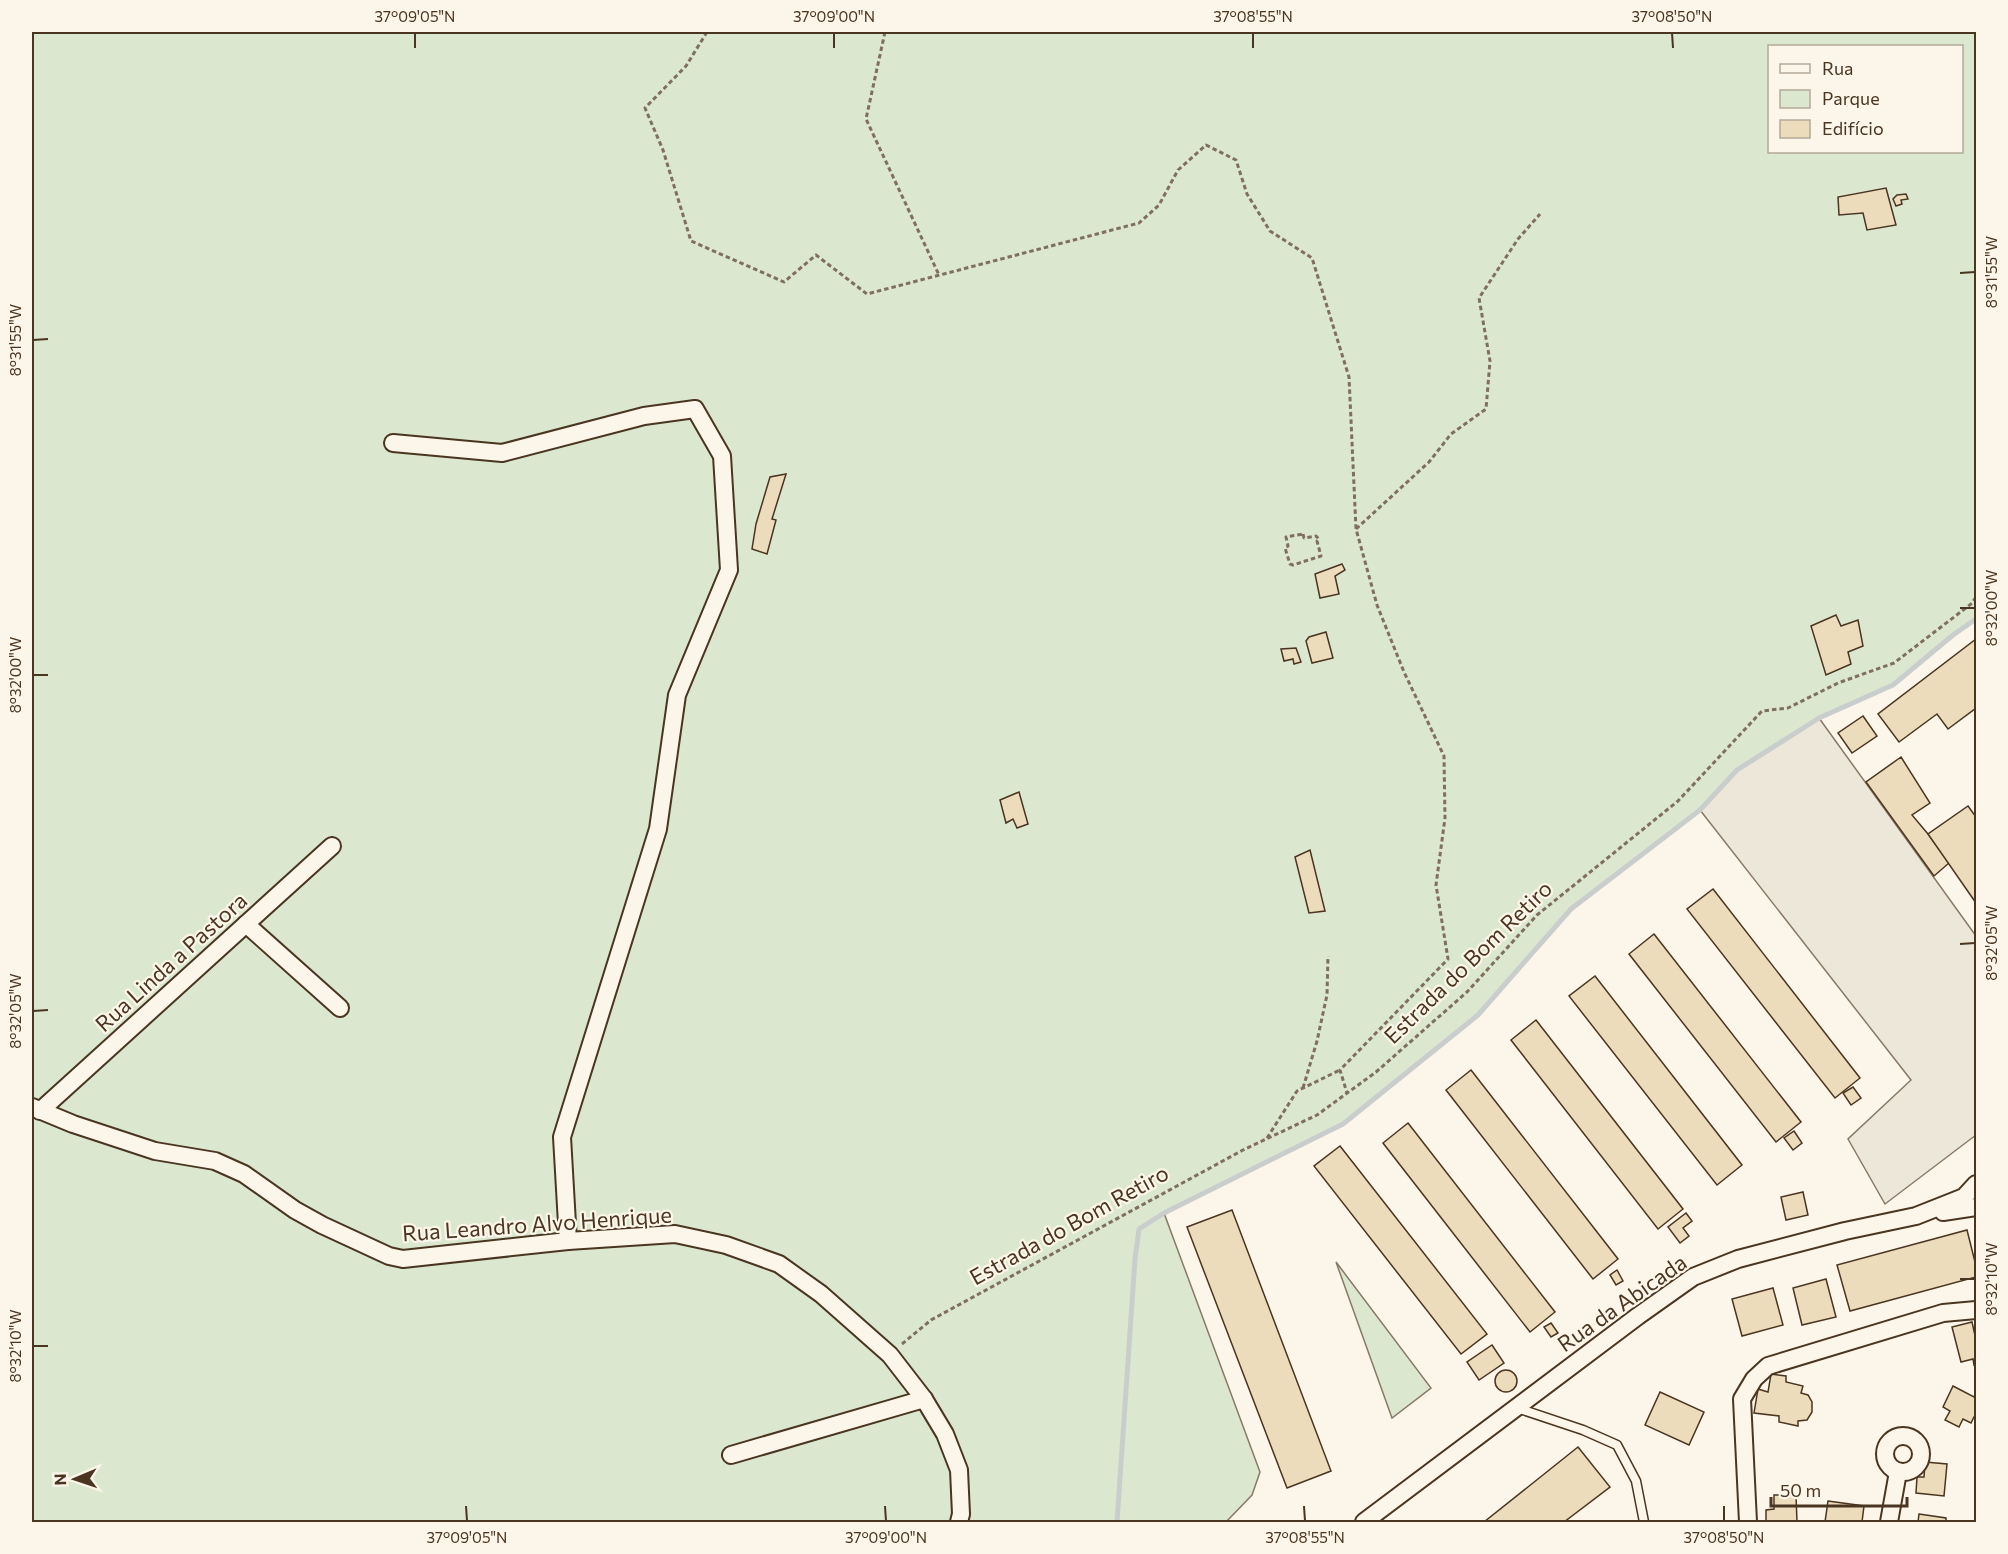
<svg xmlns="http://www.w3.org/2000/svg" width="2008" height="1554" viewBox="0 0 2008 1554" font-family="Commissioner,sans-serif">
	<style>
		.green { fill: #dce7d0; stroke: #887966; stroke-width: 1.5; fill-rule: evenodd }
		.parking { fill: #ede7d9; stroke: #887966; stroke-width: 1.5 }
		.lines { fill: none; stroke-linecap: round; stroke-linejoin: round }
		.stream { stroke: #c9cecd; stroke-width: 5 }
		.building { fill: #ecdcbc; stroke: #4a3520; stroke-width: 1.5 }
		.lane-casing { stroke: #4a3520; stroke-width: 11 }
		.street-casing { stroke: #4a3520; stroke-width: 20 }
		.path { stroke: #7f6f5c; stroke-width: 3; stroke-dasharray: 4.5 3; stroke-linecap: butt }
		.lane { stroke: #fbf6e9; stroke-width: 8 }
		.street { stroke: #fbf6e9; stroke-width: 16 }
		.ticks { fill: none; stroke: #4a3520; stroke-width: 2 }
		.labels { text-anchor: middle; stroke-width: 4.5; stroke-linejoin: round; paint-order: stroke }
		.street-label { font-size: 22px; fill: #4a3520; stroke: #fbf6e9 }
		.neatline { fill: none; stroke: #4a3520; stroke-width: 2 }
		.ticks-label { font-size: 15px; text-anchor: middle; fill: #4a3520 }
	</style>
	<rect width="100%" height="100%" fill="#fbf6e9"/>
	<!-- green -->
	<g class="green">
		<path d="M32,32H1976V619L1953,635L1893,685L1819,718L1737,770L1700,810L1571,909L1478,1015L1343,1124L1164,1213L1260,1472L1252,1495L1226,1522H32ZM1770,46H1962V152H1770Z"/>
		<path d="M1336,1262L1431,1388L1392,1418Z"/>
	</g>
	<!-- parking -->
	<path class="parking" d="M1819,718L1976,936V1135L1885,1204L1848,1139L1911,1080L1700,810L1737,770Z"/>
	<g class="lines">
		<!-- stream -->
		<path class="stream" d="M1117,1522L1135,1259L1139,1229L1164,1213L1343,1124L1478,1015L1571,909L1700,810L1737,770L1819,718L1893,685L1953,635L1976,619"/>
	</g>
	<!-- building -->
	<g class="building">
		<path d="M1886,188L1896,225L1867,230L1863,213L1839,215L1838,197Z"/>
		<path d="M1906,194L1908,199L1901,200L1902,204L1896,206L1893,199L1897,195Z"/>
		<path d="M786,474L772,519L776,520L767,554L752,549L756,524L770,477Z"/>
		<path d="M1342,564L1345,570L1335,576L1339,594L1320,598L1315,574Z"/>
		<path d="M1836,615L1841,626L1858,620L1863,646L1848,652L1851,664L1826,675L1811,626Z"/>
		<path d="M1326,632L1333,658L1312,663L1306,641L1309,637Z"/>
		<path d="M1976,639V708L1948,729L1937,714L1899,742L1878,714Z"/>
		<path d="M1296,648L1301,662L1294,664L1293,659L1284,661L1281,649Z"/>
		<path d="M1863,716L1877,736L1852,753L1838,733Z"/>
		<path d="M1901,757L1930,803L1912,815L1928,834L1949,863L1934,876L1866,782Z"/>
		<path d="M1019,792L1028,824L1017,828L1013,819L1006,823L1000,800Z"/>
		<path d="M1968,806L1976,817V903L1928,834Z"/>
		<path d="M1310,850L1325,911L1309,913L1295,857Z"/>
		<path d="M1713,889L1860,1078L1835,1098L1687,909Z"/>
		<path d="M1654,934L1801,1122L1776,1142L1629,954Z"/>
		<path d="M1595,976L1742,1165L1717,1185L1569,996Z"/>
		<path d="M1536,1020L1683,1209L1658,1229L1511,1040Z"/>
		<path d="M1471,1070L1618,1259L1593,1279L1446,1090Z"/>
		<path d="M1853,1087L1861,1098L1851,1105L1843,1093Z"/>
		<path d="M1408,1123L1555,1312L1530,1332L1383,1143Z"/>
		<path d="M1794,1131L1802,1143L1793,1150L1784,1138Z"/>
		<path d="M1340,1146L1487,1334L1461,1354L1314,1166Z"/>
		<path d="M1803,1192L1808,1215L1786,1220L1781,1197Z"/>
		<path d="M1232,1210L1331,1471L1287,1488L1187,1227Z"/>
		<path d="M1686,1213L1692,1221L1683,1228L1689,1236L1680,1243L1668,1227Z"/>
		<path d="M1967,1230L1976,1266V1277L1850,1311L1837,1265Z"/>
		<path d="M1617,1270L1623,1281L1616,1285L1610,1275Z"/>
		<path d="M1826,1279L1836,1317L1802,1325L1793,1288Z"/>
		<path d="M1773,1288L1783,1325L1742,1336L1732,1299Z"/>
		<path d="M1972,1322L1976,1340V1364L1974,1365L1973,1359L1961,1362L1952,1327Z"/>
		<path d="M1551,1323L1558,1333L1551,1337L1544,1327Z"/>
		<path d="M1492,1345L1504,1363L1479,1380L1467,1362Z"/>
		<circle cx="1506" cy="1381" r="11"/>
		<path d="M1771,1374L1786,1376V1382L1803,1386L1801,1393L1808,1395L1812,1402V1412L1807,1420L1798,1421V1426L1779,1422V1416L1754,1413L1758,1389L1768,1392Z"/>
		<path d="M1953,1386L1974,1397L1976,1392V1418L1974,1417L1971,1423L1963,1419L1959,1427L1945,1420L1950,1411L1943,1407Z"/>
		<path d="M1660,1392L1704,1412L1689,1445L1645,1425Z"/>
		<path d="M1578,1447L1610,1487L1564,1522H1484Z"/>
		<path d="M1925,1462L1947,1464L1944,1496L1916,1493L1917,1477H1924Z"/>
		<path d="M1774,1495H1796L1797,1522H1766V1510L1774,1509Z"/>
		<path d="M1828,1501L1864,1506L1862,1522H1825Z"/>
		<path d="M1919,1514L1946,1518V1522H1918Z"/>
	</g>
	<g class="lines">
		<!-- lane casing -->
		<g class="lane-casing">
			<path id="lane" d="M1517,1408L1583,1430L1617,1445L1636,1481L1644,1522"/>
		</g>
		<!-- street casing -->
		<g class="street-casing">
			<g id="street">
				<path d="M393,443L502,453L644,416L695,409L722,456L729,570L677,695L658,829L562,1137L568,1241"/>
				<path d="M246,924L340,1008"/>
				<path d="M32,1107L73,1124L155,1151L215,1161L244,1174L295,1210L322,1225L389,1256L403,1259L568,1241L675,1234L726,1245L779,1264L821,1294L890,1355L924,1399L945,1434L959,1470L961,1514L959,1522"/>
				<path d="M40,1111L332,846"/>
				<path d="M1943,1212L1976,1207"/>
				<circle cx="1903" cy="1454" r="18"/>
				<path d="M731,1455L924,1399"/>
				<path d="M1364,1522L1638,1316L1693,1277L1738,1259L1845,1231L1916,1216L1964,1197L1976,1184"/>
				<path d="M1748,1522L1742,1399L1754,1379L1768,1366L1943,1313L1976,1310"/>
				<path d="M1889,1522L1898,1472"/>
			</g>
		</g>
		<!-- path -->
		<g class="path">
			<path d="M707,32L686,66L645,108L663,150L691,241L784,282L816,255L867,294L1139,223L1159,205L1178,170L1206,145L1236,160L1247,194L1270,231L1312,258L1349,377L1356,529L1377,605L1404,672L1444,756L1445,818L1436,885L1448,959L1340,1070L1347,1093"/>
			<path d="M885,32L866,119L939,275"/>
			<path d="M1356,529L1429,462L1451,434L1486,409L1490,361L1479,298L1518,239L1540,214"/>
			<path d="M1303,534L1304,538L1316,536L1319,539L1317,541L1321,556L1293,565L1290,564L1285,548L1288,546L1286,537Z"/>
			<path d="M1303,1088L1317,1041L1327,995L1328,956"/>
			<path d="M1267,1138L1297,1091L1340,1070"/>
			<path d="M902,1344L931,1320L1243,1150L1317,1115L1376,1072L1467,992L1537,915L1678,801L1762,711L1788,708L1838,683L1894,663L1971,604L1976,597"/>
		</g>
		<!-- lane -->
		<use href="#lane" class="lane"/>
		<!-- street -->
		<use href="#street" class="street"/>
	</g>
	<!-- ticks -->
	<path class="ticks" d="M415,33V48M834,33V48M1253,33V48M1672,33L1673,48M1960,273L1975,272M33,340L48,339M1960,608H1975M33,675H48M1960,944L1975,943M33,1011L48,1010M1960,1279H1975M33,1346H48M466,1506L467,1521M885,1506L886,1521M1304,1506L1305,1521M1724,1506V1521"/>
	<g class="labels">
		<!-- street labels -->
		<g class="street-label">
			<text transform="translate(171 962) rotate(-42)" y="8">Rua Linda a Pastora</text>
			<text transform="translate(1468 962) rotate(-44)" y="8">Estrada do Bom Retiro</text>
			<text transform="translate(537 1224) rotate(-4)" y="8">Rua Leandro Alvo Henrique</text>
			<text transform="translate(1069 1225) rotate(-29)" y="8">Estrada do Bom Retiro</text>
			<text transform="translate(1622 1303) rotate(-35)" y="8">Rua da Abicada</text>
		</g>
	</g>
	<!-- border -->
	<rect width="2008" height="1554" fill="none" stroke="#fbf6e9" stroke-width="66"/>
	<!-- legend -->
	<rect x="1768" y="45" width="195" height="108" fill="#fbf6e9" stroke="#b4a999" stroke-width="1.5"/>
	<rect x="1780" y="64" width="30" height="9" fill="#fbf6e9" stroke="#b4a999" stroke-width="1.5"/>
	<text x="1822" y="75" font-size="18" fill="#4a3520">Rua</text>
	<rect x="1780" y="90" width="30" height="18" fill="#dce7d0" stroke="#b4a999" stroke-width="1.5"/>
	<text x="1822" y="105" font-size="18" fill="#4a3520">Parque</text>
	<rect x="1780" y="120" width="30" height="18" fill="#ecdcbc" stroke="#b4a999" stroke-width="1.5"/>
	<text x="1822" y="135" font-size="18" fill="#4a3520">Edifício</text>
	<!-- north arrow -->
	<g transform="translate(75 1479) rotate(268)" stroke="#fbf6e9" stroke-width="4.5" paint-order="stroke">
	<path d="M0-4.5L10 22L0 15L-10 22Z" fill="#4a3520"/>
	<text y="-9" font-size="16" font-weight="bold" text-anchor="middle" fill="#4a3520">N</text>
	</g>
	<!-- scale -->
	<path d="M1771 1497v9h136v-9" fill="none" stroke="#4a3520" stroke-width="3"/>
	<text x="1780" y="1497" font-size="18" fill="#4a3520" stroke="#fbf6e9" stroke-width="4.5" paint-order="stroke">50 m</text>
	<rect x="33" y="33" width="1942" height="1488" class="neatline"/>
	<g class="ticks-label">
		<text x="415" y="22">37°09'05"N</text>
		<text x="834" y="22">37°09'00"N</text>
		<text x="1253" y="22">37°08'55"N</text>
		<text x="1672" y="22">37°08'50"N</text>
		<text transform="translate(1992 272) rotate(-90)" y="5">8°31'55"W</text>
		<text transform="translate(16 340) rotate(-90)" y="5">8°31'55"W</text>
		<text transform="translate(1992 608) rotate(-90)" y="5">8°32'00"W</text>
		<text transform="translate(16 675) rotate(-90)" y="5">8°32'00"W</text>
		<text transform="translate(1992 943) rotate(-90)" y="5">8°32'05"W</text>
		<text transform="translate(16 1011) rotate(-90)" y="5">8°32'05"W</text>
		<text transform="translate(1992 1279) rotate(-90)" y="5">8°32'10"W</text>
		<text transform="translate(16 1346) rotate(-90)" y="5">8°32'10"W</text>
		<text x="467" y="1543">37°09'05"N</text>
		<text x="886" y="1543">37°09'00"N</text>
		<text x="1305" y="1543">37°08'55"N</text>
		<text x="1724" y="1543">37°08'50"N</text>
	</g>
</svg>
